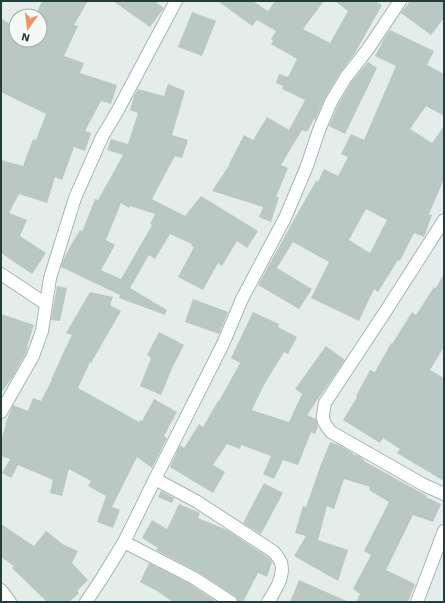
<svg xmlns="http://www.w3.org/2000/svg" width="445" height="603" viewBox="0 0 445 603" font-family="'Work Sans',sans-serif">
	<style>
		.building { fill: #b9c8c3; fill-rule: evenodd }
		.lines { fill: none; stroke-linecap: round; stroke-linejoin: round }
		.street-casing { stroke: #a6b5b2; stroke-width: 14 }
		.street { stroke: #fff; stroke-width: 12 }
	</style>
	<rect width="100%" height="100%" fill="#e4edea"/>
	<!-- building -->
	<g class="building">
		<path d="M42,1H88L74,25L78,26L64,56L84,63L80,73L117,85L111,104L101,101L85,131L91,133L85,151L74,147L62,180L55,177L47,203L19,194L9,213L27,220L20,236L46,253L32,274L1,253V160L23,166L33,139L36,140L46,114L1,92V18L16,29V40H40V16H35Z"/>
		<path d="M113,1H154L164,8L150,27Z"/>
		<path d="M218,1H253L268,11L275,1H324L303,29L330,43L348,11L335,1H375L382,5L355,53L340,73L325,98L315,120L314,119L307,132L302,130L281,165L288,168L276,197H279L271,222L259,217L263,207L212,191L230,164H229L244,135L253,140L267,117L289,130L305,100L282,89L283,86L276,83L279,74L288,77L297,59L271,44L273,41L271,39L276,31L257,20L252,26Z"/>
		<path d="M410,1H444V18L431,35L401,13Z"/>
		<path d="M192,12L216,21L202,56L178,47Z"/>
		<path d="M390,30L434,51L427,65L444,74V116L426,106L410,129L432,143L444,126V179L429,214L432,215L424,237L414,233L400,261L398,260L378,292L374,289L359,321L311,298L329,262L293,242L277,268L312,289L299,309L258,285L296,216L316,181L318,182L324,169L338,176L348,157L341,154L351,134L364,140L396,66L375,56L385,37ZM366,209L387,220L370,253L349,240Z"/>
		<path d="M368,62L377,68L345,134L329,126L338,105L352,81Z"/>
		<path d="M168,84L185,91L172,135L188,140L182,158L175,156L152,199L185,216L201,196L258,231L247,248L237,241L222,266L218,263L203,290L178,277L194,247L191,246L192,244L170,234L155,259L149,255L130,288L167,310L165,315L119,298L120,295L61,267L63,260L71,245L80,230L82,232L95,199L98,200L123,155L107,150L111,139L128,144L138,113L130,110L134,96L138,89L164,96ZM121,203L129,208L130,206L155,214L150,224L152,225L121,279L101,270L115,245L106,240Z"/>
		<path d="M444,273V347L430,370L444,378V481L397,453L400,449L383,438L380,443L343,420L357,397L356,396L370,370L375,372L391,343L392,344L412,312L416,315L434,287L436,288Z"/>
		<path d="M57,286L67,288L60,321L51,320Z"/>
		<path d="M90,292L113,297L110,305L121,311L91,363L90,362L78,388L139,422L140,420L142,421L154,399L177,412L164,436L167,438L152,468L137,457L112,507L120,510L113,528L97,522L106,496L88,486L91,481L69,469L62,496L50,493L53,480L18,465L11,478L2,473L10,459L1,456V441L6,424H5L13,405L28,411L33,398L41,401L52,380H51L65,349L72,335L66,333Z"/>
		<path d="M193,299L228,312L219,334L185,322Z"/>
		<path d="M253,312L279,324L278,327L297,337L288,354L284,352L264,385L252,410L289,422L302,394L295,389L326,346L345,360L307,415L316,419L318,427L315,434L311,432L298,465L283,460L274,479L263,474L271,456L241,445L240,449L227,444L213,465L225,472L213,493L170,467L180,445L184,448L199,424L203,427L218,401H219L240,363L231,358Z"/>
		<path d="M1,314L34,325L27,347L28,348L26,353L12,378L1,393Z"/>
		<path d="M159,332L184,345L173,366L161,395L140,386L151,358L147,355Z"/>
		<path d="M330,442L339,445L353,453L352,454L359,456L364,460V461L427,496L426,497L441,504L433,522L413,515L386,570L415,584L408,602H356L360,594L353,589L371,555L364,551L389,502L369,490L370,487L344,479L334,509L327,506L318,540L348,550L338,581L294,556L306,536L295,533L303,506L306,507L320,467Z"/>
		<path d="M264,483L283,493L261,534L243,523Z"/>
		<path d="M161,491L174,498L172,503L158,497Z"/>
		<path d="M179,504L200,513L198,518L227,530L269,558L272,562L267,577L258,573L243,602H238L237,598L235,596L198,572L156,550L158,548L142,538L152,520L167,529Z"/>
		<path d="M1,524L34,546L46,531L64,545L78,551L72,563L88,580L77,591L79,593L69,602H47L12,568L14,566L1,557Z"/>
		<path d="M149,563L190,584L217,602H173L157,591L140,582Z"/>
		<path d="M299,580L349,602H290Z"/>
	</g>
	<g class="lines">
		<!-- street casing -->
		<g class="street-casing">
			<g id="street">
				<path d="M444,220L387,309L325,403C322,418 321,420 331,432L424,485L444,494"/>
				<path d="M1,274L46,304"/>
				<path d="M1,412L33,356L42,331L50,278L75,198L102,137L118,110L176,1"/>
				<path d="M155,479L196,501L274,552C276,555 280,559 281,563C285,576 275,591 268,602"/>
				<path d="M124,542L194,578L231,602"/>
				<path d="M1,590L10,602"/>
				<path d="M86,602L102,578L124,542L155,479L223,344L242,299L285,218L307,166L319,130L331,102L346,77L368,49L400,1"/>
				<path d="M417,602L444,531"/>
			</g>
		</g>
		<!-- street -->
		<use href="#street" class="street"/>
	</g>
	<!-- border -->
	<rect width="445" height="603" fill="none" stroke="#233e3a" stroke-width="4"/>
	<!-- north arrow -->
	<g transform="translate(28 28) rotate(194)"><circle r="19" fill="#f4f9f7" stroke="#a0aeab"/>
	<path d="M0-3L7 15L0 10L-7 15Z" fill="#f0935f"/>
	<text y="-6" font-size="11" font-weight="bold" text-anchor="middle" fill="#233e3a">N</text>
	</g>
</svg>
